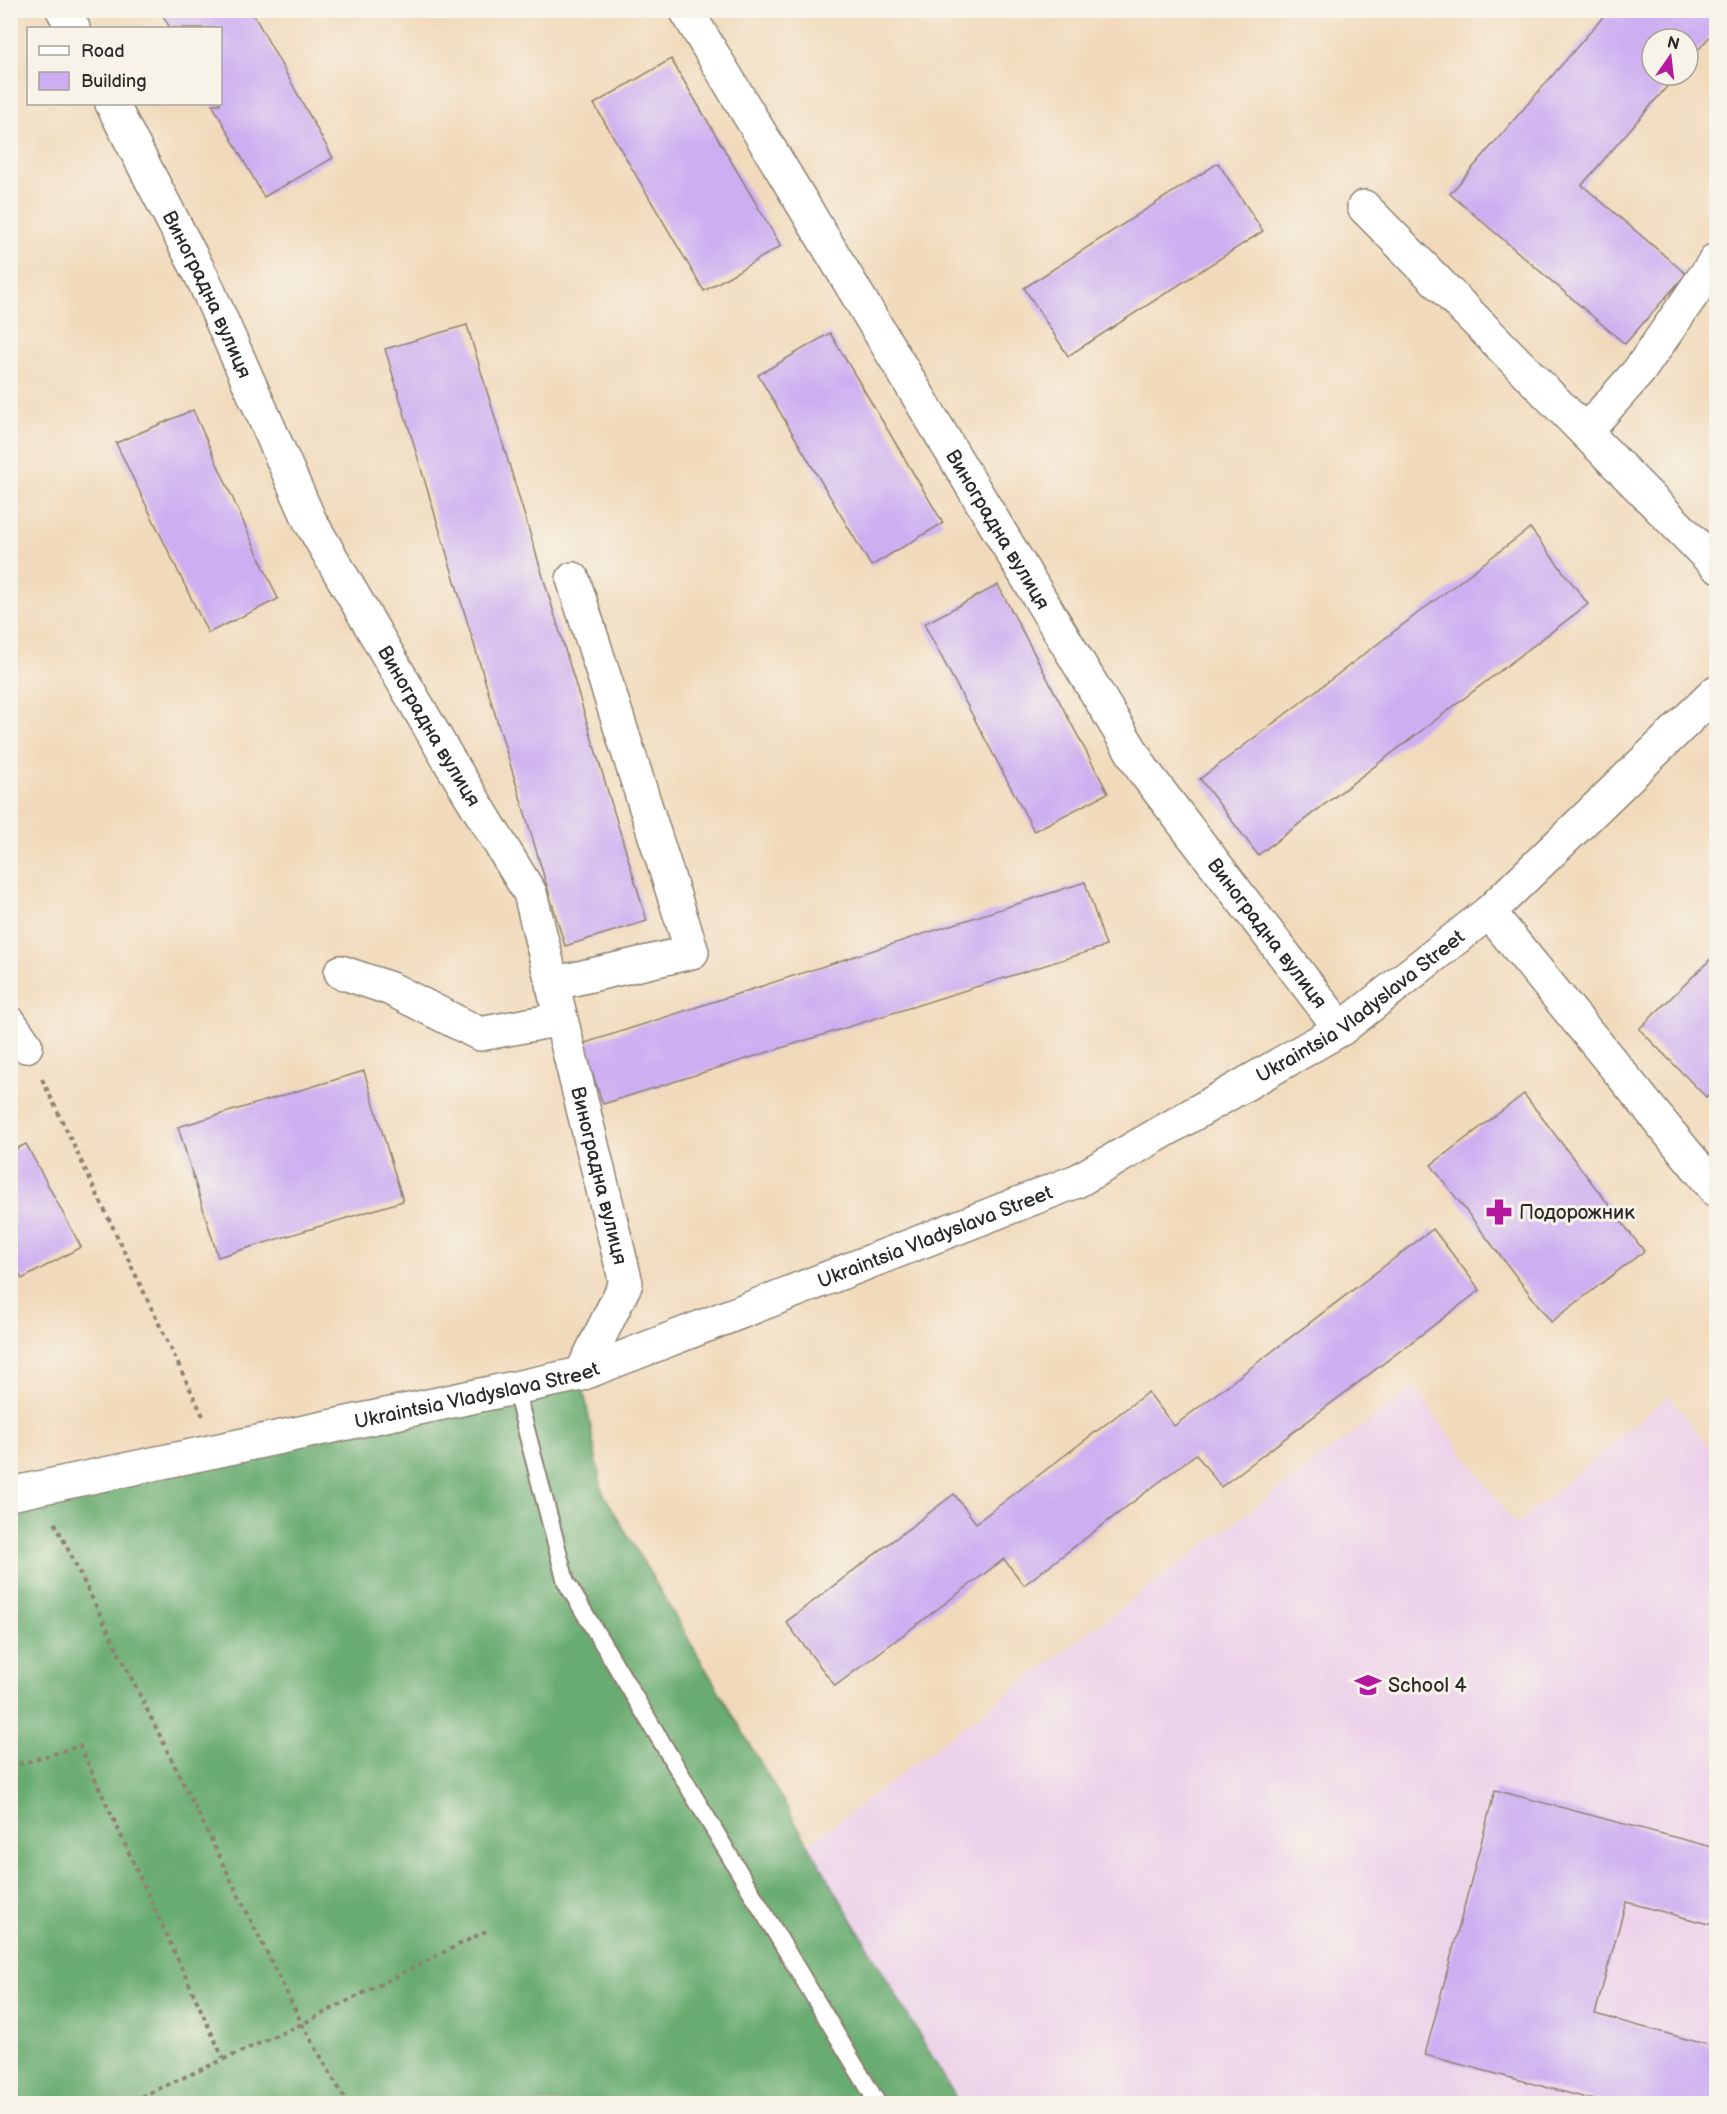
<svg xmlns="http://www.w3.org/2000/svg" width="1727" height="2114" viewBox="0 0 1727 2114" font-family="'Balsamiq Sans',sans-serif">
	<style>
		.built { fill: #ecd1ea }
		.forest { fill: #69ac71; stroke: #4a6c4e; stroke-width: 1.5 }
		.building { fill: #ccaef1 }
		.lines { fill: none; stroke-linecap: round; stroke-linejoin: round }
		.lane-casing { stroke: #8e8273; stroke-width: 20 }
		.street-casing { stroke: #8e8273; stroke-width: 36 }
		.secondary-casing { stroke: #8e8273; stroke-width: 36 }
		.path { stroke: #8e8273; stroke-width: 4; stroke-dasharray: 4.5 4.5; stroke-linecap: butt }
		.lane { stroke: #fff; stroke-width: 16 }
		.street { stroke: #fff; stroke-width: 33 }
		.secondary { stroke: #fff; stroke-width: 33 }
		.labels { text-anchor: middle; stroke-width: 6; stroke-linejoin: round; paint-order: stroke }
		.street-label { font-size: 20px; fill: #2b2b2b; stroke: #f7f3e8 }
		.poi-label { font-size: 20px; fill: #2b2b2b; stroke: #f7f3e8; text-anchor: start }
	</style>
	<rect width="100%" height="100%" fill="#f7f3e8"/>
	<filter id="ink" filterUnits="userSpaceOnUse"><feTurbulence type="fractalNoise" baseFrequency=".0167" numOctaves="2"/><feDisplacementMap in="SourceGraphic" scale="12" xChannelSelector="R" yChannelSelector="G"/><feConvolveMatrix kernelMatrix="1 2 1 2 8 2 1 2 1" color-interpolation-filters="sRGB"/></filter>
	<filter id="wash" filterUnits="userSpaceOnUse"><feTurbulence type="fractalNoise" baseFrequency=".008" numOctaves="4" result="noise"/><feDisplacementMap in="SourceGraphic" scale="24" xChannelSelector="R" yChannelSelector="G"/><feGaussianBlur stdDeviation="1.35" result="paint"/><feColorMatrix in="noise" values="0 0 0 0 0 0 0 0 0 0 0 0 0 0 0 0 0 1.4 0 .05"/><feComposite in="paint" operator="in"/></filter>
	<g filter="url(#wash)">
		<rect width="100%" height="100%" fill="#f1dabb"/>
		<!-- built -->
		<path class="built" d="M1414,1387L1516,1525L1669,1395L1716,1456V2103H959L807,1845Z"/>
		<!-- forest -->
		<path class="forest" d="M581,1374L602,1491L959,2103H11L10,1497Z"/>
		<g id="blocks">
			<!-- building -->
			<g class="building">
				<path d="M160,10H251L333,158L264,197L212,104H220V28H170Z"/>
				<path d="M1609,10H1716V29L1688,62V39H1652V75H1677L1582,185L1686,274L1625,344L1450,194Z"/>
				<path d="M671,59L781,246L704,291L594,104Z"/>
				<path d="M1218,163L1263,231L1068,356L1024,288Z"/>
				<path d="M467,325L647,921L565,946L385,349Z"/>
				<path d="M830,333L943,523L871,566L758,375Z"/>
				<path d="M193,410L278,599L208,633L116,443Z"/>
				<path d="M1530,528L1588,604L1258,855L1200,779Z"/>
				<path d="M998,585L1108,793L1034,831L924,624Z"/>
				<path d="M1085,882L1106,946L603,1104L582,1044Z"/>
				<path d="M1716,954V1087L1706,1097L1639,1029Z"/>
				<path d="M364,1071L403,1201L218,1257L178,1127Z"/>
				<path d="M1524,1094L1644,1251L1551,1322L1431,1165Z"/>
				<path d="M26,1144L81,1247L22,1279L10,1257V1152Z"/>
				<path d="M1433,1229L1480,1290L1221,1487L1196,1454L1024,1585L1004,1559L835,1686L786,1622L954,1494L976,1523L1148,1392L1174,1426Z"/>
				<path d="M1495,1790L1716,1848V1926L1626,1902L1595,2014L1716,2047V2104H1609L1425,2055Z"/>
			</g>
		</g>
	</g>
	<g filter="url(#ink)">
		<use href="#blocks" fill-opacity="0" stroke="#8e8273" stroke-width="1.5"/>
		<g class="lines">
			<!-- lane casing -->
			<g class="lane-casing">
				<path id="lane" d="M515,1387L566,1582L878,2104"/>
			</g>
			<!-- street casing -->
			<g class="street-casing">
				<g id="street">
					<path d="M63,10L73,28"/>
					<path id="s1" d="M686,10L1143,770L1341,1029"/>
					<path id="s2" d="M112,104L204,281L310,521L447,757L530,893L626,1283L581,1374"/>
					<path d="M1364,207L1716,565"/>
					<path d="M1586,431L1639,371L1716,260"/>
					<path d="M1489,912L1716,1190"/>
					<path d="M341,972L391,989L480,1034L561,1019"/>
					<path d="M552,984L692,952L573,579"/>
					<path d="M10,1023L26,1046"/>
				</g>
			</g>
			<!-- secondary casing -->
			<g class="secondary-casing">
				<g id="secondary">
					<path id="s3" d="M10,1494L581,1374L1077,1181L1341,1029L1489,912L1716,692"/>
				</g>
			</g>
			<!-- path -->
			<g class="path">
				<path d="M42,1079L203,1416"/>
				<path d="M55,1523L302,2024L348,2104"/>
				<path d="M10,1767L80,1746L223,2058"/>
				<path d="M125,2104L302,2024L490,1929"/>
			</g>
			<!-- lane -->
			<use href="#lane" class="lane"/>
			<!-- street -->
			<use href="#street" class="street"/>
			<!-- secondary -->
			<use href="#secondary" class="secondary"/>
		</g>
	</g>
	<!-- icons -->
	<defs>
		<g id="pharmacy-bare" transform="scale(2.07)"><path d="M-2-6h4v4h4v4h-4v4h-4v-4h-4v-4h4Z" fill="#b5179e" stroke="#f7f3e8" stroke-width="2.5" paint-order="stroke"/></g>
		<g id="school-bare" transform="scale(2.07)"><path d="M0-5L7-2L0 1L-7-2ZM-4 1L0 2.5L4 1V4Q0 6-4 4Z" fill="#b5179e" stroke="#f7f3e8" stroke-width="2.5" paint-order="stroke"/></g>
	</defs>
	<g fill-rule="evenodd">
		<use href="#pharmacy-bare" x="1499" y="1212"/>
		<use href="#school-bare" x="1368" y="1685"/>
	</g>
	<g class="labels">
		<!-- street labels -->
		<g class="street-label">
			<text dy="7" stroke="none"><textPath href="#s2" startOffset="213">Виноградна вулиця</textPath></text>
			<text dy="7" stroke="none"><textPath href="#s1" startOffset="606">Виноградна вулиця</textPath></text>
			<text dy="7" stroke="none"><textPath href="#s2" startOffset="699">Виноградна вулиця</textPath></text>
			<text dy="7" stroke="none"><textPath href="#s1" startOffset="1092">Виноградна вулиця</textPath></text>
			<text dy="7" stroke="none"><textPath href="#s3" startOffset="1449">Ukraintsia Vladyslava Street</textPath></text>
			<text dy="7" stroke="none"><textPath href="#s2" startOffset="1185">Виноградна вулиця</textPath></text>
			<text dy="7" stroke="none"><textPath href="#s3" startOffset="963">Ukraintsia Vladyslava Street</textPath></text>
			<text dy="7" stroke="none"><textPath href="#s3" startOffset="477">Ukraintsia Vladyslava Street</textPath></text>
		</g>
		<!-- poi labels -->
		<g class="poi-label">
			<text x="1519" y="1219">Подорожник</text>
			<text x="1388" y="1692">School 4</text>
		</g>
	</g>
	<!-- margin -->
	<rect width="1727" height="2114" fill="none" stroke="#f7f3e8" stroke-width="36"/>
	<!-- legend -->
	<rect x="27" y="27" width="195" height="78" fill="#f7f3e8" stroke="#a5a39c" stroke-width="1.5"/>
	<rect x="39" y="46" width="30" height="9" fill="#ffffff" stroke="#a5a39c" stroke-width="1.5"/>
	<text x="81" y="57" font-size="18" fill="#2b2b2b">Road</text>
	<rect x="39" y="72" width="30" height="18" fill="#ccaef1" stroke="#a5a39c" stroke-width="1.5"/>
	<text x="81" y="87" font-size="18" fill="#2b2b2b">Building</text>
	<!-- north arrow -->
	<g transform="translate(1670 57) rotate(14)"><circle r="28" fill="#f7f3e8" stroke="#a5a39c" stroke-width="1.5"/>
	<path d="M0-4.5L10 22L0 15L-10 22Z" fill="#b5179e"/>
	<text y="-9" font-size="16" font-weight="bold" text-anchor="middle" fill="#2b2b2b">N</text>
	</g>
</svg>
